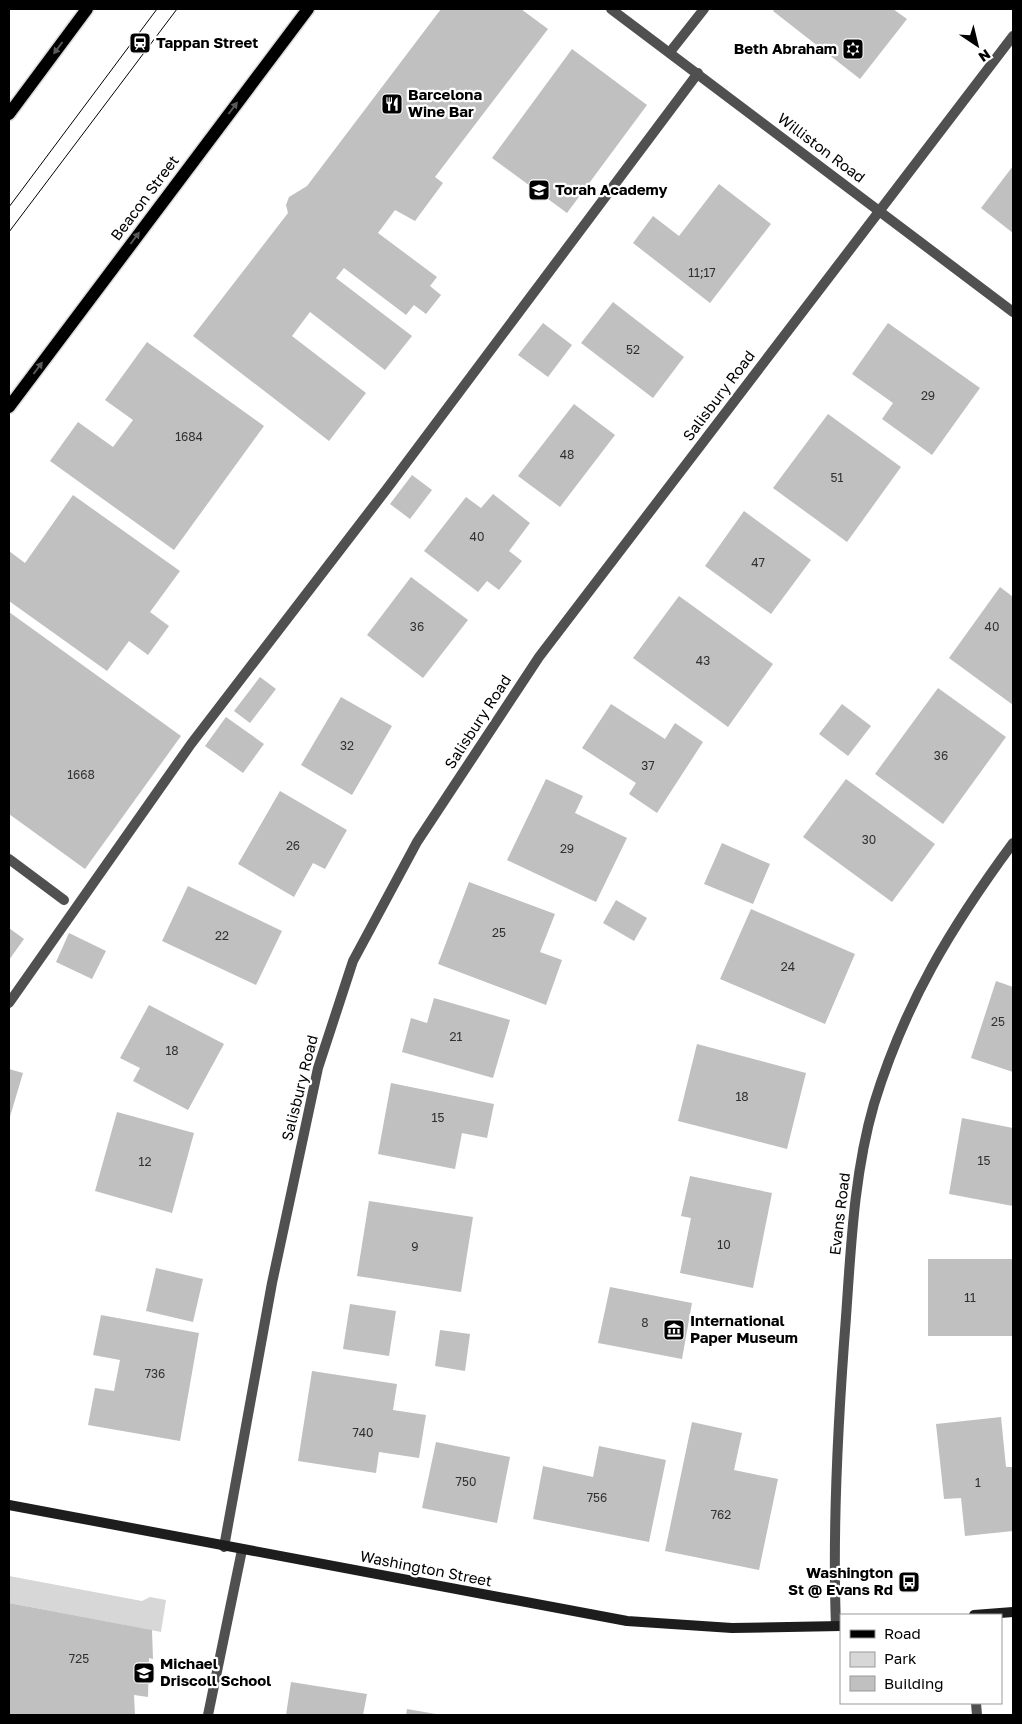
<svg xmlns="http://www.w3.org/2000/svg" width="1022" height="1724" viewBox="0 0 1022 1724" font-family="'Golos Text',sans-serif">
	<style>
		.green { fill: #d7d7d7 }
		.building { fill: #c0c0c0 }
		.lines { fill: none; stroke-linecap: round; stroke-linejoin: round }
		.primary-casing { stroke: #dbdbdb; stroke-width: 15 }
		.lane { stroke: #505050; stroke-width: 10 }
		.street { stroke: #505050; stroke-width: 10 }
		.secondary { stroke: #1d1d1d; stroke-width: 10 }
		.primary { stroke: #000; stroke-width: 12 }
		.tram { stroke: #000; stroke-width: 1 }
		.oneway { fill: #595959 }
		.labels { text-anchor: middle; stroke-width: 4.5; stroke-linejoin: round; paint-order: stroke }
		.number-label { font-size: 12px; fill: #303030 }
		.poi-label { font-size: 15px; font-weight: bold; fill: #000; stroke: #fff; text-anchor: start }
		.street-label { font-size: 15px; fill: #000; stroke: #fff }
	</style>
	<rect width="100%" height="100%" fill="#fff"/>
	<!-- green -->
	<path class="green" d="M9,1576L142,1601L150,1597L166,1600L161,1632L9,1603Z"/>
	<!-- building -->
	<g class="building">
		<path d="M441,9H521L548,29L435,177L443,183L415,221L395,210L378,233L437,277L430,286L441,295L426,314L414,305L406,315L344,268L336,278L412,336L385,370L310,312L292,336L366,393L329,441L193,336L288,213L286,205L289,197L307,186Z"/>
		<path d="M775,9H893L907,19L860,79L773,11Z"/>
		<path d="M572,49L647,105L567,213L492,158Z"/>
		<path d="M1013,166V233L981,208Z"/>
		<path d="M719,184L771,224L710,303L633,243L653,216L679,236Z"/>
		<path d="M613,302L684,357L653,398L581,343Z"/>
		<path d="M543,323L572,345L548,377L518,355Z"/>
		<path d="M888,323L980,388L932,455L882,419L893,403L852,374Z"/>
		<path d="M147,342L264,426L174,550L50,461L78,422L113,447L133,420L105,400Z"/>
		<path d="M574,404L615,435L560,507L518,476Z"/>
		<path d="M828,414L901,467L847,542L773,488Z"/>
		<path d="M412,475L432,490L410,519L390,504Z"/>
		<path d="M493,494L530,523L509,551L522,561L499,590L487,581L478,592L424,551L466,497L481,508Z"/>
		<path d="M73,495L180,571L150,612L169,626L148,655L129,641L107,671L9,601V551L25,563Z"/>
		<path d="M744,511L811,560L771,614L705,566Z"/>
		<path d="M411,577L468,620L423,678L367,635Z"/>
		<path d="M1000,587L1013,597V705L949,658Z"/>
		<path d="M679,596L773,664L728,727L633,658Z"/>
		<path d="M9,612L181,736L85,869L9,814Z"/>
		<path d="M260,677L276,689L250,723L234,711Z"/>
		<path d="M938,688L1006,737L943,824L875,774Z"/>
		<path d="M341,697L392,726L352,795L301,765Z"/>
		<path d="M611,704L665,739L675,723L703,742L657,813L629,794L636,783L582,748Z"/>
		<path d="M842,704L871,726L848,756L819,734Z"/>
		<path d="M226,717L264,744L243,773L205,746Z"/>
		<path d="M546,779L583,796L575,813L627,838L596,902L507,860Z"/>
		<path d="M846,779L935,844L892,902L803,837Z"/>
		<path d="M280,791L347,830L325,869L313,863L294,897L238,864Z"/>
		<path d="M722,843L770,864L753,904L704,884Z"/>
		<path d="M469,882L555,914L540,952L562,960L546,1005L438,964Z"/>
		<path d="M188,886L282,931L256,985L162,941Z"/>
		<path d="M616,900L647,918L634,941L603,923Z"/>
		<path d="M751,909L855,954L825,1024L720,979Z"/>
		<path d="M9,928L24,939L9,960Z"/>
		<path d="M69,933L106,951L92,979L56,962Z"/>
		<path d="M996,981L1013,987V1072L971,1058Z"/>
		<path d="M434,998L510,1020L493,1078L402,1052L411,1018L427,1023Z"/>
		<path d="M149,1005L224,1044L188,1110L133,1081L140,1068L120,1058Z"/>
		<path d="M697,1044L806,1073L787,1149L678,1121Z"/>
		<path d="M9,1069L23,1073L9,1120Z"/>
		<path d="M391,1083L494,1104L487,1138L462,1133L455,1169L378,1154Z"/>
		<path d="M117,1112L194,1133L172,1213L95,1191Z"/>
		<path d="M962,1118L1013,1128V1206L949,1194Z"/>
		<path d="M690,1176L772,1193L753,1288L680,1273L691,1218L681,1216Z"/>
		<path d="M369,1201L473,1217L461,1292L357,1276Z"/>
		<rect x="928" y="1259" width="85" height="77"/>
		<path d="M156,1268L203,1279L193,1322L146,1311Z"/>
		<path d="M610,1287L692,1303L682,1359L598,1343Z"/>
		<path d="M350,1304L396,1311L389,1356L343,1349Z"/>
		<path d="M101,1315L199,1333L180,1441L88,1425L95,1388L114,1391L120,1360L93,1355Z"/>
		<path d="M440,1330L470,1334L465,1371L435,1366Z"/>
		<path d="M312,1371L397,1384L393,1410L426,1415L419,1458L379,1452L376,1473L298,1461Z"/>
		<path d="M1001,1417L1006,1467H1013V1531L965,1536L961,1498L944,1499L936,1424Z"/>
		<path d="M692,1422L742,1433L734,1470L778,1479L759,1570L665,1551Z"/>
		<path d="M436,1442L510,1457L497,1523L422,1508Z"/>
		<path d="M599,1446L666,1460L649,1542L533,1519L543,1466L593,1477Z"/>
		<path d="M9,1603L152,1630L153,1659L149,1658L148,1697L134,1695L135,1715H9Z"/>
		<path d="M291,1682L367,1694L363,1715H286Z"/>
		<path d="M407,1709L436,1714V1715H406Z"/>
	</g>
	<g class="lines">
		<!-- primary casing -->
		<g class="primary-casing">
			<g id="primary">
				<path d="M9,114L87,9"/>
				<path d="M9,407L308,9"/>
			</g>
		</g>
		<!-- lane -->
		<g class="lane">
			<path d="M670,52L704,9"/>
			<path d="M9,859L64,900"/>
			<path d="M9,1003L191,744L386,490L698,73"/>
			<path d="M208,1715L242,1550"/>
		</g>
		<!-- street -->
		<g class="street">
			<path d="M611,9L1013,312"/>
			<path d="M224,1547L272,1283L318,1068L353,961L417,842L539,657L1013,36"/>
			<path d="M836,1626C832,1524 838,1419 846,1317C851,1246 854,1173 874,1104C905,1003 951,927 1013,843"/>
			<path d="M976,1703L977,1715"/>
		</g>
		<!-- secondary -->
		<g class="secondary">
			<path d="M9,1505L627,1621L732,1628L841,1626"/>
			<path d="M974,1615L1013,1612"/>
		</g>
		<!-- primary -->
		<use href="#primary" class="primary"/>
		<!-- tram -->
		<g class="tram">
			<path d="M9,207L157,9"/>
			<path d="M9,232L177,9"/>
		</g>
	</g>
	<!-- one-way arrows -->
	<defs><path id="oneway-solid" d="M-6-.8H1V-3.2L6.5 0L1 3.2V.8H-6Z" transform="scale(1.25)"/></defs>
	<g class="oneway">
		<use href="#oneway-solid" transform="translate(58 48) rotate(127)"/>
		<use href="#oneway-solid" transform="translate(233 108) rotate(-53)"/>
		<use href="#oneway-solid" transform="translate(135 238) rotate(-53)"/>
		<use href="#oneway-solid" transform="translate(38 368) rotate(-53)"/>
	</g>
	<!-- icons -->
	<defs>
		<g id="station-square" transform="scale(1.125)"><rect x="-9" y="-9" width="18" height="18" rx="4" fill="#000" stroke="#fff"/><path d="M-3-6H3Q5-6 5-4V2Q5 4 3 4L4.5 6H3L1.5 4h-3L-3 6H-4.5L-3 4Q-5 4-5 2V-4Q-5-6-3-6ZM-3.5-4v3h7v-3ZM-3.5 1v1.5H-2V1ZM2 1v1.5H3.5V1Z" fill="#fff"/></g>
		<g id="synagogue-square" transform="scale(1.125)"><rect x="-9" y="-9" width="18" height="18" rx="4" fill="#000" stroke="#fff"/><path d="M0-6.5L5.6 3.2H-5.6ZM0 6.5L5.6-3.2H-5.6Z" fill="#fff"/></g>
		<g id="restaurant-square" transform="scale(1.125)"><rect x="-9" y="-9" width="18" height="18" rx="4" fill="#000" stroke="#fff"/><path d="M-5-6h1v4h1v-4h1v4h1v-4h1v5L-1.5 .5V6h-2V.5L-5-1ZM5-6V6H3V1.5H1.5Q1.5-4 5-6Z" fill="#fff"/></g>
		<g id="school-square" transform="scale(1.125)"><rect x="-9" y="-9" width="18" height="18" rx="4" fill="#000" stroke="#fff"/><path d="M0-5L7-2L0 1L-7-2ZM-4 1L0 2.5L4 1V4Q0 6-4 4Z" fill="#fff"/></g>
		<g id="museum-square" transform="scale(1.125)"><rect x="-9" y="-9" width="18" height="18" rx="4" fill="#000" stroke="#fff"/><path d="M0-6L6-3V-2H-6V-3ZM-5-1h2V3h-2ZM-1-1h2V3h-2ZM3-1h2V3H3ZM-6 4H6V6H-6Z" fill="#fff"/></g>
		<g id="bus-square" transform="scale(1.125)"><rect x="-9" y="-9" width="18" height="18" rx="4" fill="#000" stroke="#fff"/><path d="M-5-6H5V4H4V6H2V4H-2V6H-4V4H-5ZM-3.5-4V0h7V-4ZM-3.5 1.2v1.5H-2V1.2ZM2 1.2v1.5H3.5V1.2Z" fill="#fff"/></g>
	</defs>
	<g fill-rule="evenodd">
		<use href="#station-square" x="140" y="43"/>
		<use href="#synagogue-square" x="853" y="49"/>
		<use href="#restaurant-square" x="392" y="104"/>
		<use href="#school-square" x="539" y="190"/>
		<use href="#museum-square" x="674" y="1330"/>
		<use href="#bus-square" x="909" y="1582"/>
		<use href="#school-square" x="144" y="1673"/>
	</g>
	<g class="labels">
		<!-- number labels -->
		<g class="number-label">
			<text x="702" y="277">11;17</text>
			<text x="633" y="354">52</text>
			<text x="928" y="400">29</text>
			<text x="189" y="441">1684</text>
			<text x="567" y="459">48</text>
			<text x="837" y="482">51</text>
			<text x="477" y="541">40</text>
			<text x="758" y="567">47</text>
			<text x="417" y="631">36</text>
			<text x="992" y="631">40</text>
			<text x="703" y="665">43</text>
			<text x="347" y="750">32</text>
			<text x="941" y="760">36</text>
			<text x="648" y="770">37</text>
			<text x="81" y="779">1668</text>
			<text x="869" y="844">30</text>
			<text x="293" y="850">26</text>
			<text x="567" y="853">29</text>
			<text x="499" y="937">25</text>
			<text x="222" y="940">22</text>
			<text x="788" y="971">24</text>
			<text x="998" y="1026">25</text>
			<text x="456" y="1041">21</text>
			<text x="172" y="1055">18</text>
			<text x="742" y="1101">18</text>
			<text x="438" y="1122">15</text>
			<text x="984" y="1165">15</text>
			<text x="145" y="1166">12</text>
			<text x="724" y="1249">10</text>
			<text x="415" y="1251">9</text>
			<text x="970" y="1302">11</text>
			<text x="645" y="1327">8</text>
			<text x="155" y="1378">736</text>
			<text x="363" y="1437">740</text>
			<text x="466" y="1486">750</text>
			<text x="978" y="1487">1</text>
			<text x="597" y="1502">756</text>
			<text x="721" y="1519">762</text>
			<text x="79" y="1663">725</text>
		</g>
		<!-- poi labels -->
		<g class="poi-label">
			<text x="156" y="48">Tappan Street</text>
			<text x="837" y="54" text-anchor="end">Beth Abraham</text>
			<text x="408" y="100">Barcelona<tspan x="408" dy="17">Wine Bar</tspan></text>
			<text x="555" y="195">Torah Academy</text>
			<text x="690" y="1326">International<tspan x="690" dy="17">Paper Museum</tspan></text>
			<text x="893" y="1578" text-anchor="end">Washington<tspan x="893" dy="17">St @ Evans Rd</tspan></text>
			<text x="160" y="1669">Michael<tspan x="160" dy="17">Driscoll School</tspan></text>
		</g>
		<!-- street labels -->
		<g class="street-label">
			<text transform="translate(821 148) rotate(37)" y="5">Williston Road</text>
			<text transform="translate(145 198) rotate(-53)" y="5">Beacon Street</text>
			<text transform="translate(719 396) rotate(-53)" y="5">Salisbury Road</text>
			<text transform="translate(478 722) rotate(-57)" y="5">Salisbury Road</text>
			<text transform="translate(300 1088) rotate(-76)" y="5">Salisbury Road</text>
			<text transform="translate(840 1214) rotate(-83)" y="5">Evans Road</text>
			<text transform="translate(426 1569) rotate(11)" y="5">Washington Street</text>
		</g>
	</g>
	<!-- border -->
	<rect width="1022" height="1724" fill="none" stroke="#000000" stroke-width="20"/>
	<!-- legend -->
	<rect x="840" y="1614" width="162" height="90" fill="#ffffff" stroke="#999999"/>
	<rect x="850" y="1630" width="25" height="8" fill="#000000" stroke="#999999"/>
	<text x="884" y="1639" font-size="15" fill="#000000">Road</text>
	<rect x="850" y="1652" width="25" height="15" fill="#d7d7d7" stroke="#999999"/>
	<text x="884" y="1664" font-size="15" fill="#000000">Park</text>
	<rect x="850" y="1676" width="25" height="15" fill="#c0c0c0" stroke="#999999"/>
	<text x="884" y="1689" font-size="15" fill="#000000">Building</text>
	<!-- north arrow -->
	<g transform="translate(977 45) rotate(145)" stroke="#ffffff" stroke-width="4" paint-order="stroke">
	<path d="M0-4L9 19L0 12L-9 19Z" fill="#000000"/>
	<text y="-8" font-size="14" font-weight="bold" text-anchor="middle" fill="#000000">N</text>
	</g>
</svg>
